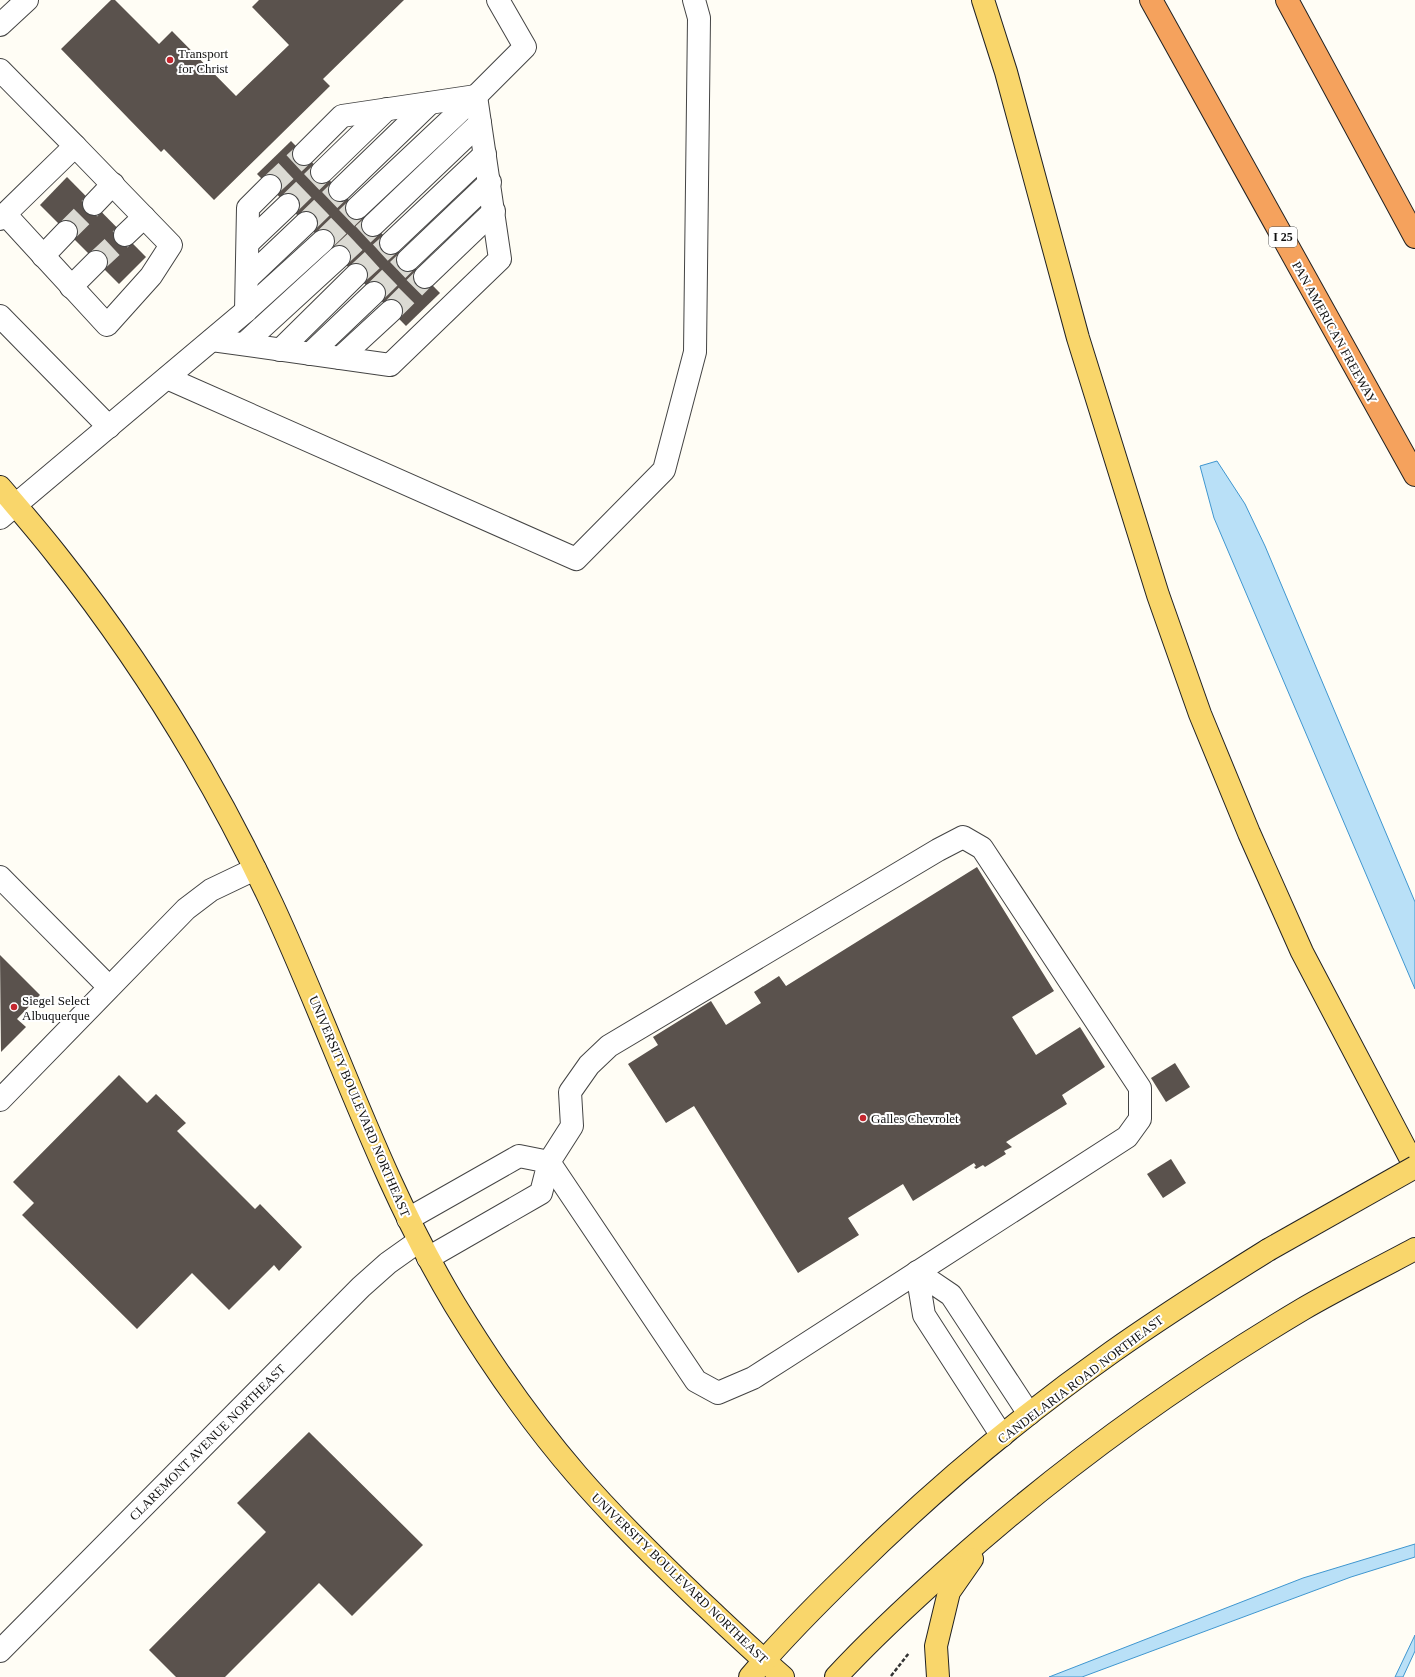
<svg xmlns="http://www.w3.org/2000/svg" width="1415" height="1677" viewBox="0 0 1415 1677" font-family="Georgia,serif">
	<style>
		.water { fill: #b9e0f7; stroke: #3f96cf }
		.building { fill: #5a524d }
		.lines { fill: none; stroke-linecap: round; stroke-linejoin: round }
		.minor-tunnel { stroke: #dbdad3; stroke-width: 22; stroke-dasharray: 22 11; stroke-linecap: butt }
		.minor-casing { stroke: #444; stroke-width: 24 }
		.major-casing { stroke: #222; stroke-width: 24 }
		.highway-casing { stroke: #222; stroke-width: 24 }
		.path { stroke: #333; stroke-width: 2.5; stroke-dasharray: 4 2; stroke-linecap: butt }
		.minor { stroke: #fff; stroke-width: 22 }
		.major { stroke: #f9d66b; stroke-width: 22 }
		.highway { stroke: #f5a25d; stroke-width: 22 }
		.major-bridge-casing { stroke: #222; stroke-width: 24; stroke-linecap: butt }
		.major-bridge { stroke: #f9d66b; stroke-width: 22 }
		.poi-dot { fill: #c4262e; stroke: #fff; stroke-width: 1.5 }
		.labels { text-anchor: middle; stroke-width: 4; stroke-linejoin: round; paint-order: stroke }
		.shield { fill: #fff; stroke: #585858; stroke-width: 1 }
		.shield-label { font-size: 12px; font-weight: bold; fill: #111 }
		.poi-label { font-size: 13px; fill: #111; stroke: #fff; text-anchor: start }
		.street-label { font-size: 13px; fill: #111; stroke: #fff }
	</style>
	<rect width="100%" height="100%" fill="#fffdf5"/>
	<!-- water -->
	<g class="water">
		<path d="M1217,461L1245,504L1265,546L1415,902V989L1214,518L1200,466Z"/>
		<path d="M1415,1544V1557L1351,1577L1082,1677H1049L1303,1578Z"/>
		<path d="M1415,1635V1651L1403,1677H1395Z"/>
	</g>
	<!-- building -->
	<g class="building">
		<path d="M111,0H115L159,44L172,31L236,96L289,45L252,7L259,0H404L323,79L330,86L214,200L164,149L161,152L61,49Z"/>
		<path d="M291,141L440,293L406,326L257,174Z"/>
		<path d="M67,177L146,257L119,284L40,205Z"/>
		<path d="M977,867L1054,991L1012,1017L1036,1055L1080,1027L1105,1067L1062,1095L1067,1104L1006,1142L1012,1147L1004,1151L1006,1154L985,1167L983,1165L976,1169L974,1167L976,1166L974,1163L913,1201L903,1184L848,1218L859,1235L798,1273L694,1106L666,1123L628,1064L658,1045L653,1037L711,1001L726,1025L761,1003L754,992L779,976L786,986Z"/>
		<path d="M0,955L40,995L17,1019L26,1027L1,1052Z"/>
		<path d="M1175,1063L1190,1087L1166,1102L1151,1078Z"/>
		<path d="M119,1075L147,1103L156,1094L186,1123L177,1131L255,1209L260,1204L302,1247L279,1271L274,1265L229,1310L192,1273L137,1329L22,1215L34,1203L13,1182Z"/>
		<path d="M1171,1159L1186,1183L1163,1198L1147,1174Z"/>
		<path d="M309,1432L423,1545L352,1616L319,1583L225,1677H176L149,1650L266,1532L237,1503Z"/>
	</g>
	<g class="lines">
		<!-- minor-tunnel -->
		<g class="minor-tunnel">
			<path d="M270,186L304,154"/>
			<path d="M288,205L322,172"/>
			<path d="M306,223L340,190"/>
			<path d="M66,232L94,204"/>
			<path d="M323,241L357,208"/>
			<path d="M339,257L373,225"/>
			<path d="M96,262L125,235"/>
			<path d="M356,275L391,243"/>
			<path d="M374,293L408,260"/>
			<path d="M391,311L425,277"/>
		</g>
		<!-- minor casing -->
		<g class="minor-casing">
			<g id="minor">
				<path d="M0,25L27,0"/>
				<path d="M0,70L75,146L0,219"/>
				<path d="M304,154L342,116L476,96"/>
				<path d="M322,172L387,109"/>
				<path d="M340,190L430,103"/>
				<path d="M94,204L113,184"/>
				<path d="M357,208L476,96L525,47L498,0"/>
				<path d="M5,214L107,325L151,276L171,245L75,146"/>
				<path d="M373,225L480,123"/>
				<path d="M125,235L144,217"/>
				<path d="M248,243L288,205"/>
				<path d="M391,243L485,154"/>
				<path d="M43,256L66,232"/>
				<path d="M408,260L490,182"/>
				<path d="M425,277L494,211"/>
				<path d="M247,279L306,223"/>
				<path d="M71,287L96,262"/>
				<path d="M246,311L248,208L270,186"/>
				<path d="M0,316L109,427"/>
				<path d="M212,340L390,365L500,259L476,96"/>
				<path d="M244,344L339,257"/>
				<path d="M280,350L356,275"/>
				<path d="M310,354L374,293"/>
				<path d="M340,358L391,311"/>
				<path d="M167,378L576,559L664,470L695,352L699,18L694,0"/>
				<path d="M0,518L246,311L323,241"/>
				<path d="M963,837L982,848L1140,1088V1119L1127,1137L786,1357L753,1378L718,1393L696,1381L549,1162L572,1126L570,1092L589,1065L609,1046L938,850Z"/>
				<path d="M0,877L109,987"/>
				<path d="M0,1100L186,909L211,890L255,869"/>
				<path d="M408,1219L519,1156L549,1162L541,1193L428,1258"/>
				<path d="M1002,1436L924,1315L917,1272L951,1295L1029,1414"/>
				<path d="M0,1651L361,1287L388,1263L419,1241"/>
			</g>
		</g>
		<!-- major casing -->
		<g class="major-casing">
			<g id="major">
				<path d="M983,0L1006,72L1078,338L1158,595L1200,714L1249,833L1302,952L1415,1167"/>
				<path d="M0,487C19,509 38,531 56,554C141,661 214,780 272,904C334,1037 379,1179 455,1305C491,1364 531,1422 577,1475C615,1519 656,1559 698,1599C726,1625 754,1652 783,1677"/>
				<path d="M750,1677C782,1639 817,1604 853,1569C933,1490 1020,1417 1112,1352C1163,1316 1215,1283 1268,1250"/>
				<path d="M836,1677C871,1639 910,1603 948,1569C1058,1470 1177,1384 1303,1309C1339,1288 1378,1269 1415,1249"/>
				<path d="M938,1677L936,1646L949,1592L972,1559"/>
			</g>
		</g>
		<!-- highway casing -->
		<g class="highway-casing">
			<g id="highway">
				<path d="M1151,0L1415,475"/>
				<path d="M1287,0L1415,237"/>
			</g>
		</g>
		<!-- path -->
		<path class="path" d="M891,1676L909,1653"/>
		<!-- minor -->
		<use href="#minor" class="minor"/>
		<!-- major -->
		<use href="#major" class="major"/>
		<!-- highway -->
		<use href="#highway" class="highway"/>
		<!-- major-bridge casing -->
		<g class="major-bridge-casing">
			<path id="major-bridge" d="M1268,1250L1415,1167"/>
		</g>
		<!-- major-bridge -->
		<use href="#major-bridge" class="major-bridge"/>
	</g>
	<!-- markers -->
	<g class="poi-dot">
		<circle cx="170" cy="60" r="4"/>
		<circle cx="14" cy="1007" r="4"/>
		<circle cx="863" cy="1118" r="4"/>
	</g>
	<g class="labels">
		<!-- shield labels -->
		<rect class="shield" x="1269" y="227" width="28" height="20" rx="3"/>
		<g class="shield-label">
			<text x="1283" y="241">I 25</text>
		</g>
		<!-- poi labels -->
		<g class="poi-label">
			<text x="178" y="58">Transport<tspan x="178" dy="15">for Christ</tspan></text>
			<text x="22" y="1005">Siegel Select<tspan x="22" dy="15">Albuquerque</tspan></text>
			<text x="871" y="1123">Galles Chevrolet</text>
		</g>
		<!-- street labels -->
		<g class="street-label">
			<text transform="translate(1335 332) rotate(61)" y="5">PAN AMERICAN FREEWAY</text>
			<text transform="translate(360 1106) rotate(67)" y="5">UNIVERSITY BOULEVARD NORTHEAST</text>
			<text transform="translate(1080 1379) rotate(-37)" y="5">CANDELARIA ROAD NORTHEAST</text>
			<text transform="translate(207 1442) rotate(-45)" y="5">CLAREMONT AVENUE NORTHEAST</text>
			<text transform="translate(680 1578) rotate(44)" y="5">UNIVERSITY BOULEVARD NORTHEAST</text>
		</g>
	</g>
</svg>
